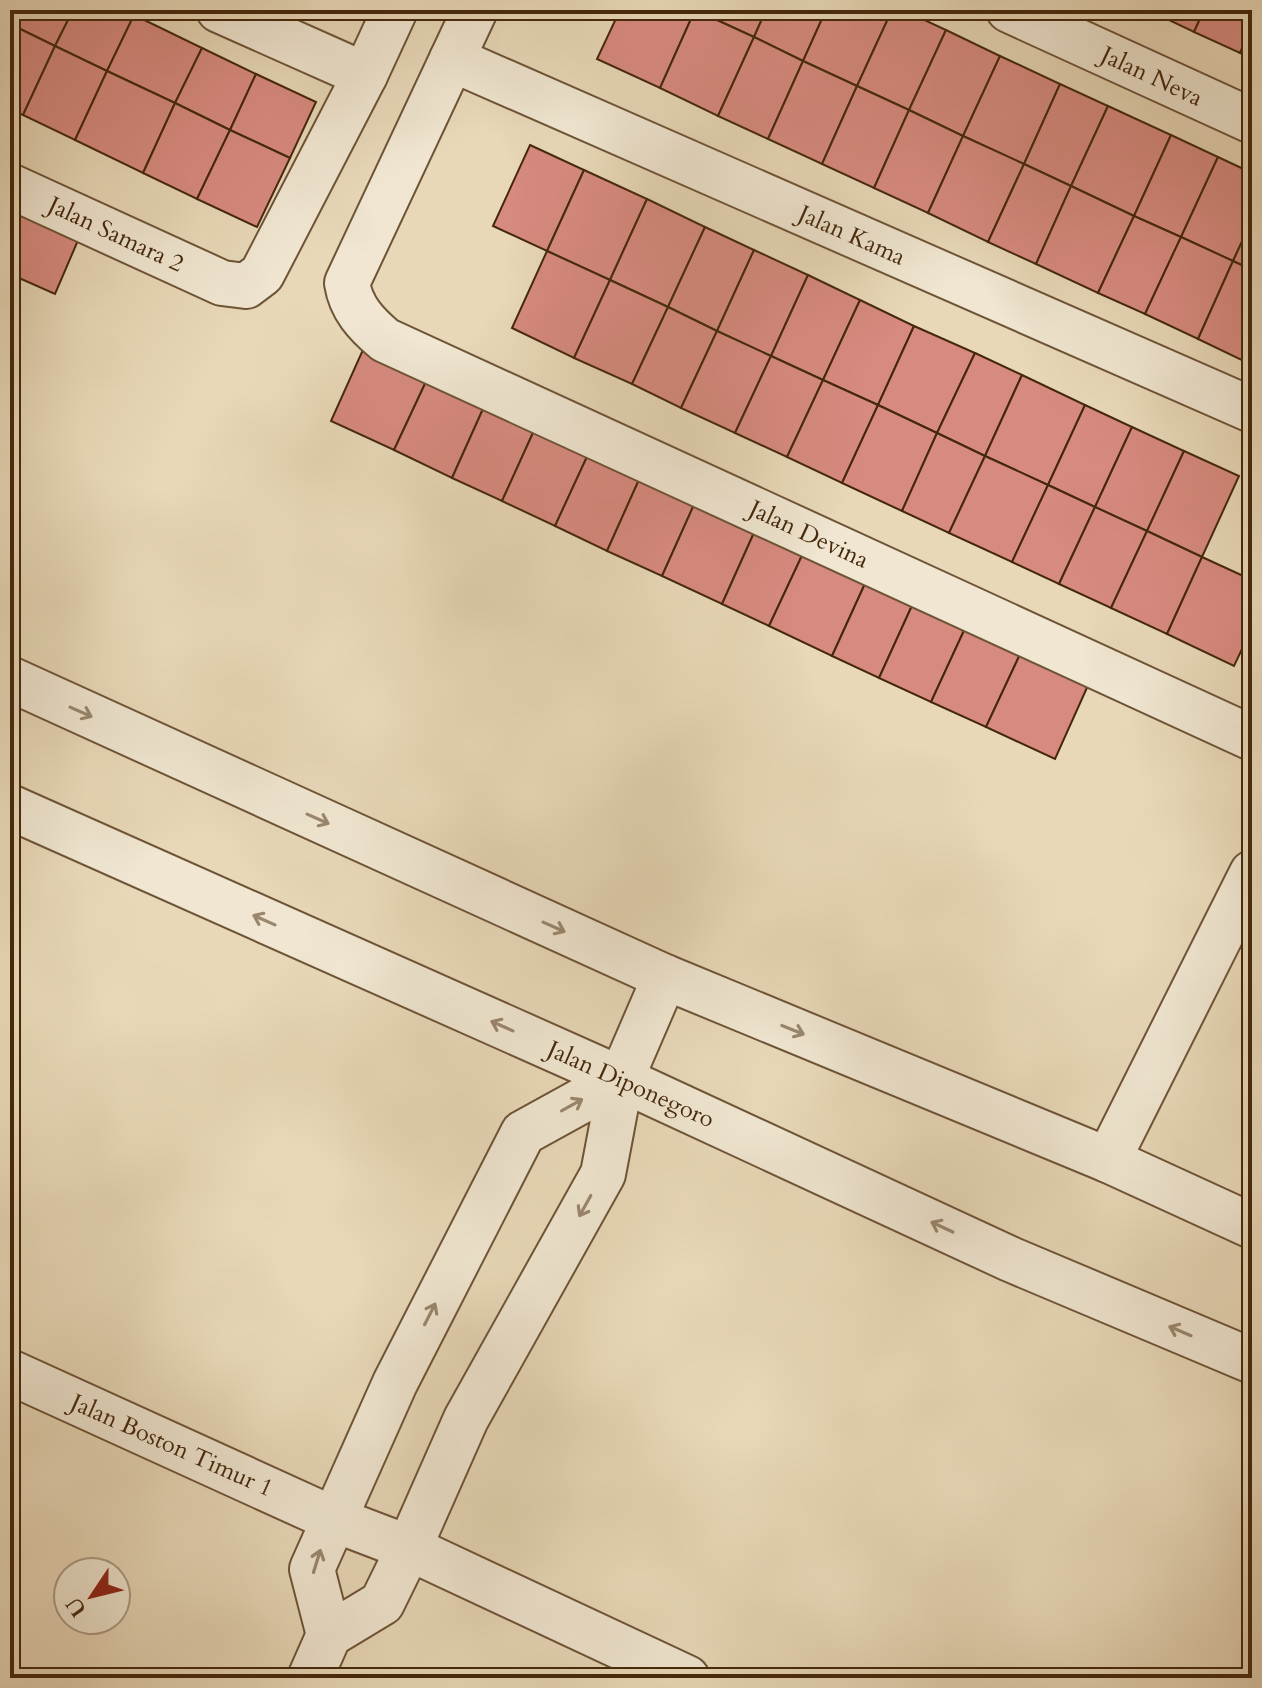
<svg xmlns="http://www.w3.org/2000/svg" width="1262" height="1688" viewBox="0 0 1262 1688" font-family="Cardo,serif">
	<style>
		.building { fill: #d78a80; stroke: #45280c; stroke-width: 2 }
		.lines { fill: none; stroke-linecap: round; stroke-linejoin: round }
		.minor-casing { stroke: #6e5437; stroke-width: 48 }
		.minor { stroke: #f0e6d1; stroke-width: 44 }
		.oneway { stroke: #9a876e }
		.labels { text-anchor: middle; stroke-width: 8; stroke-linejoin: round; paint-order: stroke }
		.street-label { font-size: 24px; fill: #45280c; stroke: #f0e6d1 }
	</style>
	<rect width="100%" height="100%" fill="#e8d8b8"/>
	<filter id="stains"><feTurbulence type="fractalNoise" baseFrequency=".0025" numOctaves="4"/><feColorMatrix values="0 0 0 0 .2 0 0 0 0 .09 0 0 0 0 .02 0 0 0 .5 -.17"/></filter>
	<radialGradient id="worn" r=".72"><stop offset=".6" stop-color="#630" stop-opacity="0"/><stop offset="1" stop-color="#630" stop-opacity=".3"/></radialGradient>
	<!-- building -->
	<g class="building">
		<path d="M10,10H73L55,46L10,24Z"/>
		<path d="M73,10H124L134,15L107,71L55,46Z"/>
		<path d="M620,10H695L660,88L597,59Z"/>
		<path d="M695,10H766L754,37Z"/>
		<path d="M695,10L754,37L718,116L660,88Z"/>
		<path d="M766,10H826L803,61L754,37Z"/>
		<path d="M826,10H892L857,86L803,61Z"/>
		<path d="M892,10H903L946,30L909,110L857,86Z"/>
		<path d="M1148,10H1204L1194,32Z"/>
		<path d="M1204,10H1252V27L1240,53L1194,32Z"/>
		<path d="M134,15L202,48L175,103L107,71Z"/>
		<path d="M10,24L55,46L23,115L10,109Z"/>
		<path d="M1252,27V58L1240,53Z"/>
		<path d="M946,30L1000,56L963,136L909,110Z"/>
		<path d="M754,37L803,61L768,139L718,116Z"/>
		<path d="M55,46L107,71L75,140L23,115Z"/>
		<path d="M202,48L256,74L230,130L175,103Z"/>
		<path d="M1000,56L1060,84L1024,164L963,136Z"/>
		<path d="M803,61L857,86L822,164L768,139Z"/>
		<path d="M107,71L175,103L143,173L75,140Z"/>
		<path d="M256,74L316,102L290,158L230,130Z"/>
		<path d="M1060,84L1108,106L1071,186L1024,164Z"/>
		<path d="M857,86L909,110L874,188L822,164Z"/>
		<path d="M175,103L230,130L197,199L143,173Z"/>
		<path d="M1108,106L1171,135L1134,216L1071,186Z"/>
		<path d="M909,110L963,136L928,213L874,188Z"/>
		<path d="M230,130L290,158L257,227L197,199Z"/>
		<path d="M1171,135L1218,157L1181,237L1134,216Z"/>
		<path d="M963,136L1024,164L988,242L928,213Z"/>
		<path d="M530,145L584,170L547,251L493,226Z"/>
		<path d="M1218,157L1252,173V220L1233,261L1181,237Z"/>
		<path d="M1024,164L1071,186L1036,264L988,242Z"/>
		<path d="M584,170L647,199L610,280L547,251Z"/>
		<path d="M1071,186L1134,216L1098,293L1036,264Z"/>
		<path d="M19,193L85,224L55,294L10,274V213Z"/>
		<path d="M647,199L705,227L668,307L610,280Z"/>
		<path d="M1134,216L1181,237L1145,314L1098,293Z"/>
		<path d="M1252,220V270L1233,261Z"/>
		<path d="M705,227L754,250L717,331L668,307Z"/>
		<path d="M1181,237L1233,261L1198,339L1145,314Z"/>
		<path d="M754,250L808,275L771,356L717,331Z"/>
		<path d="M547,251L610,280L574,358L512,328Z"/>
		<path d="M1233,261L1252,270V365L1198,339Z"/>
		<path d="M808,275L860,300L823,380L771,356Z"/>
		<path d="M610,280L668,307L632,384L574,358Z"/>
		<path d="M860,300L914,326L878,405L823,380Z"/>
		<path d="M668,307L717,331L681,408L632,384Z"/>
		<path d="M914,326L975,353L937,433L878,405Z"/>
		<path d="M717,331L771,356L735,433L681,408Z"/>
		<path d="M366,343L430,373L394,450L331,421Z"/>
		<path d="M975,353L1022,375L985,456L937,433Z"/>
		<path d="M771,356L823,380L787,457L735,433Z"/>
		<path d="M430,373L487,400L452,478L394,450Z"/>
		<path d="M1022,375L1085,405L1048,485L985,456Z"/>
		<path d="M823,380L878,405L842,483L787,457Z"/>
		<path d="M487,400L537,424L502,501L452,478Z"/>
		<path d="M878,405L937,433L902,511L842,483Z"/>
		<path d="M1085,405L1132,427L1095,507L1048,485Z"/>
		<path d="M537,424L591,448L555,526L502,501Z"/>
		<path d="M1132,427L1184,451L1147,531L1095,507Z"/>
		<path d="M937,433L985,456L949,533L902,511Z"/>
		<path d="M591,448L642,473L607,551L555,526Z"/>
		<path d="M1184,451L1239,476L1202,557L1147,531Z"/>
		<path d="M985,456L1048,485L1012,562L949,533Z"/>
		<path d="M642,473L697,498L662,576L607,551Z"/>
		<path d="M1048,485L1095,507L1059,584L1012,562Z"/>
		<path d="M697,498L757,526L722,604L662,576Z"/>
		<path d="M1095,507L1147,531L1111,608L1059,584Z"/>
		<path d="M757,526L805,549L769,626L722,604Z"/>
		<path d="M1147,531L1202,557L1167,634L1111,608Z"/>
		<path d="M805,549L868,577L832,656L769,626Z"/>
		<path d="M1202,557L1252,580V628L1234,666L1167,634Z"/>
		<path d="M868,577L915,599L879,678L832,656Z"/>
		<path d="M915,599L967,624L931,702L879,678Z"/>
		<path d="M967,624L1022,650L986,727L931,702Z"/>
		<path d="M1022,650L1090,681L1055,759L986,727Z"/>
	</g>
	<g class="lines">
		<!-- minor casing -->
		<g class="minor-casing">
			<g id="minor">
				<path d="M219,10L365,75"/>
				<path d="M475,10L347,283C351,308 366,324 385,340L1252,738"/>
				<path d="M1009,10L1252,121"/>
				<path d="M452,59L1252,410"/>
				<path d="M10,186L222,283L246,286L262,274L365,75L395,10"/>
				<path d="M10,679L665,977L1108,1160L1252,1226"/>
				<path d="M10,807L621,1079L1010,1259L1252,1361"/>
				<path d="M1108,1160L1252,873"/>
				<path d="M10,1372L333,1519L409,1548L687,1678"/>
				<path d="M329,1635L312,1569L395,1383L523,1133L621,1079"/>
				<path d="M310,1678L329,1635L382,1603L409,1548L466,1419L603,1174L621,1079L665,977"/>
			</g>
		</g>
		<!-- minor -->
		<use href="#minor" class="minor"/>
	</g>
	<!-- one-way arrows -->
	<defs><path id="oneway-shaft" d="M-6 0H5M1.5-3L5.5 0L1.5 3" fill="none" stroke-width="1.6" stroke-linecap="round" stroke-linejoin="round" transform="scale(2)"/></defs>
	<g class="oneway">
		<use href="#oneway-shaft" transform="translate(81 712) rotate(24)"/>
		<use href="#oneway-shaft" transform="translate(318 819) rotate(24)"/>
		<use href="#oneway-shaft" transform="translate(264 920) rotate(-156)"/>
		<use href="#oneway-shaft" transform="translate(554 927) rotate(24)"/>
		<use href="#oneway-shaft" transform="translate(502 1026) rotate(-156)"/>
		<use href="#oneway-shaft" transform="translate(793 1030) rotate(22)"/>
		<use href="#oneway-shaft" transform="translate(572 1105) rotate(-29)"/>
		<use href="#oneway-shaft" transform="translate(585 1206) rotate(119)"/>
		<use href="#oneway-shaft" transform="translate(942 1227) rotate(-155)"/>
		<use href="#oneway-shaft" transform="translate(430 1314) rotate(-63)"/>
		<use href="#oneway-shaft" transform="translate(1180 1331) rotate(-157)"/>
		<use href="#oneway-shaft" transform="translate(317 1561) rotate(-73)"/>
	</g>
	<g class="labels">
		<!-- street labels -->
		<g class="street-label">
			<text transform="translate(1152 76) rotate(25)" y="8">Jalan Neva</text>
			<text transform="translate(116 234) rotate(25)" y="8">Jalan Samara 2</text>
			<text transform="translate(852 235) rotate(24)" y="8">Jalan Kama</text>
			<text transform="translate(809 534) rotate(25)" y="8">Jalan Devina</text>
			<text transform="translate(631 1084) rotate(24)" y="8">Jalan Diponegoro</text>
			<text transform="translate(172 1445) rotate(24)" y="8">Jalan Boston Timur 1</text>
		</g>
	</g>
	<!-- margin -->
	<rect width="1262" height="1688" fill="none" stroke="#e8d8b8" stroke-width="40"/>
	<rect x="12" y="12" width="1238" height="1664" fill="none" stroke="#45280c" stroke-width="4"/>
	<rect x="20" y="20" width="1222" height="1648" fill="none" stroke="#45280c" stroke-width="2"/>
	<!-- north arrow -->
	<g transform="translate(92 1596) rotate(235)"><circle r="38" fill="#f0e6d1" stroke="#ac9a82" stroke-width="2"/>
	<path d="M0-6L14 30L0 20L-14 30Z" fill="#8f2418"/>
	<text y="-12" font-size="22" font-weight="bold" text-anchor="middle" fill="#45280c">U</text>
	</g>
	<rect width="100%" height="100%" filter="url(#stains)"/>
	<rect width="100%" height="100%" fill="url(#worn)"/>
</svg>
